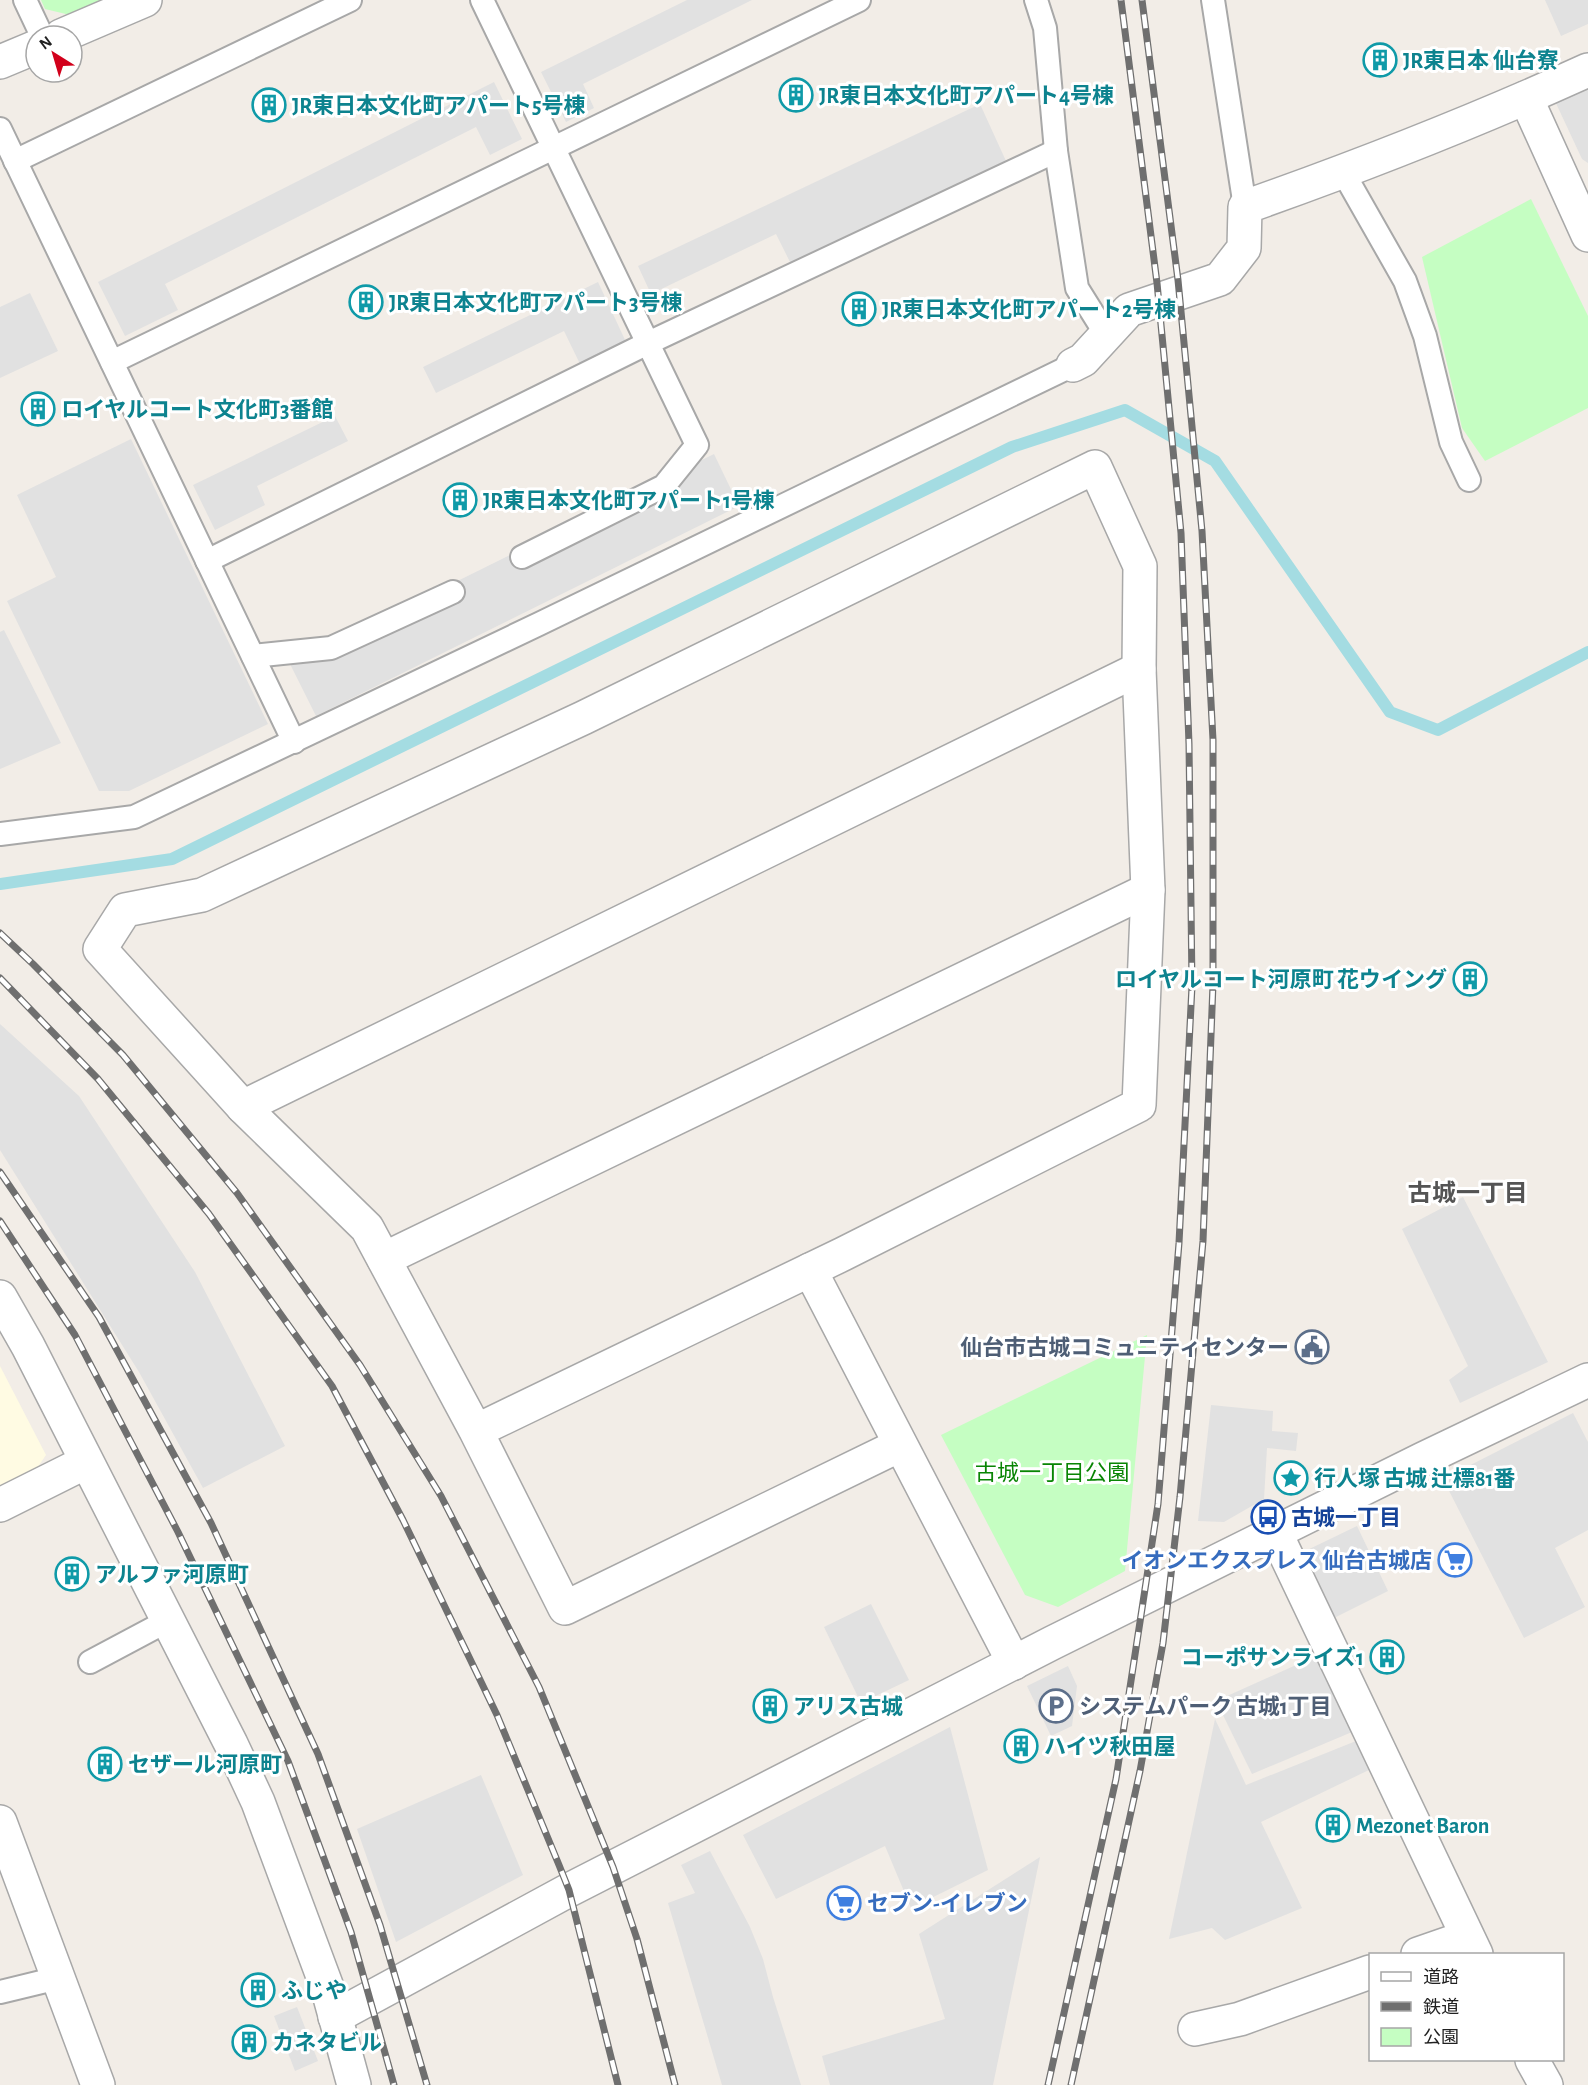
<svg xmlns="http://www.w3.org/2000/svg" width="1588" height="2085" viewBox="0 0 1588 2085" font-family="'Alegreya Sans','Noto Sans JP',sans-serif">
	<style>
		.education { fill: #fffbe3 }
		.park { fill: #c5fec2 }
		.parking { fill: #e1e1e1 }
		.lines { fill: none; stroke-linecap: round; stroke-linejoin: round }
		.stream { stroke: #a4dce2; stroke-width: 12 }
		.service-casing { stroke: #a8a8a8; stroke-width: 26 }
		.minor-casing { stroke: #a8a8a8; stroke-width: 36 }
		.tertiary-casing { stroke: #a8a8a8; stroke-width: 36 }
		.service { stroke: #fff; stroke-width: 22 }
		.minor { stroke: #fff; stroke-width: 33 }
		.tertiary { stroke: #fff; stroke-width: 33 }
		.rail-casing { stroke: #6f6f6f; stroke-width: 7 }
		.rail { stroke: #fff; stroke-width: 4.5; stroke-dasharray: 14; stroke-linecap: butt }
		.labels { text-anchor: middle; stroke-width: 6; stroke-linejoin: round; paint-order: stroke }
		.culture-label { font-size: 22px; font-weight: bold; fill: #0d838f; stroke: #fff; text-anchor: start }
		.service-label { font-size: 22px; font-weight: bold; fill: #4e5e75; stroke: #fff; text-anchor: end }
		.park-label { font-size: 22px; fill: #098504; stroke: #fff }
		.transit-label { font-size: 22px; font-weight: bold; fill: #164399; stroke: #fff; text-anchor: start }
		.shop-label { font-size: 22px; font-weight: bold; fill: #366cbe; stroke: #fff; text-anchor: end }
		.neighbourhood-label { font-size: 24px; font-weight: bold; fill: #545454; stroke: #fff }
	</style>
	<rect width="100%" height="100%" fill="#f2ede7"/>
	<!-- education -->
	<path class="education" d="M0,1366L46,1455L33,1474L0,1490Z"/>
	<!-- park -->
	<g class="park">
		<path d="M41,0H104L70,15L45,9Z"/>
		<path d="M1531,199L1588,316V408L1485,461L1462,428L1422,257Z"/>
		<path d="M1147,1335L1125,1571L1058,1607L1025,1595L941,1435Z"/>
	</g>
	<!-- parking -->
	<g class="parking">
		<path d="M687,0H752L583,84L594,108L566,122L541,72Z"/>
		<path d="M1545,0H1588V24L1561,36Z"/>
		<path d="M494,82L522,139L490,155L476,127L165,284L178,310L125,336L98,282Z"/>
		<path d="M1588,84V163L1582,159L1554,99Z"/>
		<path d="M980,104L1006,161L791,264L776,234L651,294L638,266Z"/>
		<path d="M598,282L626,342L580,364L564,331L436,393L423,367Z"/>
		<path d="M30,293L58,351L0,378V307Z"/>
		<path d="M335,416L348,441L257,486L265,505L215,530L193,485Z"/>
		<path d="M131,439L268,724L129,791H99L7,601L56,577L17,495Z"/>
		<path d="M714,454L739,506L316,716L290,664Z"/>
		<path d="M4,630L61,743L0,769V632Z"/>
		<path d="M0,1024L79,1096L195,1272L285,1446L203,1488L139,1372L0,1150Z"/>
		<path d="M1463,1197L1548,1362L1460,1403L1449,1380L1468,1366L1402,1229Z"/>
		<path d="M1211,1405L1273,1411L1272,1431L1298,1433L1296,1451L1267,1448L1264,1499L1224,1522L1198,1521Z"/>
		<path d="M1573,1413L1588,1442V1530L1555,1548L1585,1607L1524,1638L1443,1479Z"/>
		<path d="M1357,1526L1388,1591L1330,1620L1299,1554Z"/>
		<path d="M871,1604L909,1680L861,1703L824,1627Z"/>
		<path d="M1316,1656L1352,1732L1252,1774L1216,1701Z"/>
		<path d="M1068,1666L1077,1686L1072,1726L1051,1736L1027,1686Z"/>
		<path d="M1215,1719L1246,1785L1356,1741L1371,1769L1261,1822L1302,1908L1225,1940L1212,1928L1169,1939Z"/>
		<path d="M950,1727L988,1870L911,1908L885,1846L776,1899L743,1835Z"/>
		<path d="M481,1775L523,1875L396,1942L357,1829Z"/>
		<path d="M710,1851L750,1927L763,1959L773,1997L801,2085H722L668,1903L695,1893L681,1865Z"/>
		<path d="M1040,1857L993,2085H830L822,2056L945,2019L919,1934Z"/>
		<path d="M297,2007L318,2061L295,2071L274,2016Z"/>
	</g>
	<g class="lines">
		<!-- stream -->
		<path class="stream" d="M0,884L172,859L1012,447L1125,410L1215,461L1390,712L1438,730L1588,652"/>
		<!-- service casing -->
		<g class="service-casing">
			<g id="service">
				<path d="M25,0L42,36"/>
				<path d="M482,0L697,445L664,486L522,557"/>
				<path d="M1036,0L1045,28L1056,151L1077,288L1107,336"/>
				<path d="M1213,0L1245,207"/>
				<path d="M0,129L294,742"/>
				<path d="M15,161L350,0"/>
				<path d="M1343,172L1405,281L1425,336L1451,442L1469,480"/>
				<path d="M112,362L859,0"/>
				<path d="M207,561L646,344L1056,151"/>
				<path d="M253,656L331,648L453,592"/>
				<path d="M0,834L134,817L539,624L1073,365"/>
				<path d="M90,1662L167,1621"/>
				<path d="M0,1992L58,1978"/>
			</g>
		</g>
		<!-- minor casing -->
		<g class="minor-casing">
			<g id="minor">
				<path d="M61,36L145,0"/>
				<path d="M0,62L36,47"/>
				<path d="M1526,98L1588,235"/>
				<path d="M1073,365L1083,360L1129,310L1220,279L1244,248L1245,207C1361,166 1476,121 1588,70"/>
				<path d="M243,1107L1139,669"/>
				<path d="M384,1259L1148,890"/>
				<path d="M810,1270L1014,1663"/>
				<path d="M476,1431L843,1254L1139,1105L1148,890L1139,669L1140,566L1095,467L583,718L202,895L125,910L100,949L243,1107L367,1228L476,1431L565,1608L900,1445"/>
				<path d="M0,1505L86,1462"/>
				<path d="M1276,1534L1476,1954"/>
				<path d="M0,1822L98,2085"/>
				<path d="M1418,1954L1467,1937"/>
				<path d="M1195,2029L1240,2019L1370,1972"/>
				<path d="M1532,2060L1546,2085"/>
			</g>
		</g>
		<!-- tertiary casing -->
		<g class="tertiary-casing">
			<g id="tertiary">
				<path d="M0,1297L28,1346L231,1744L258,1802L328,1990L354,2085"/>
				<path d="M335,2017L569,1890L1052,1643L1423,1459L1588,1380"/>
			</g>
		</g>
		<!-- service -->
		<use href="#service" class="service"/>
		<!-- minor -->
		<use href="#minor" class="minor"/>
		<!-- tertiary -->
		<use href="#tertiary" class="tertiary"/>
		<!-- rail casing -->
		<g class="rail-casing">
			<g id="rail">
				<path d="M0,933L33,964L123,1055L237,1193L360,1365L441,1496L539,1687L613,1867L637,1939L675,2085"/>
				<path d="M0,978L98,1079L209,1214L332,1386L403,1520L497,1715L559,1865L569,1890L618,2085"/>
				<path d="M0,1172L99,1317L211,1523L318,1754L380,1925L427,2085"/>
				<path d="M0,1221L75,1335L178,1532L288,1761L351,1932L394,2085"/>
				<path d="M1048,2085L1116,1779L1158,1504L1179,1243L1192,986L1189,744L1181,533L1157,283L1121,0"/>
				<path d="M1071,2085L1140,1771L1163,1643L1180,1497L1203,1241L1213,984V740L1202,531L1178,280L1142,0"/>
			</g>
		</g>
		<!-- rail -->
		<use href="#rail" class="rail"/>
	</g>
	<!-- icons -->
	<defs>
		<g id="building-ring" transform="scale(1.725)"><circle r="9.5" fill="#fff" stroke="#0f9aa8" stroke-width="1.5"/><path d="M-4-6H4V6H1V3H-1V6H-4ZM-2.5-4.3h1.7v1.8h-1.7ZM.8-4.3h1.7v1.8H.8ZM-2.5-1h1.7V.8h-1.7ZM.8-1h1.7V.8H.8Z" fill="#0f9aa8"/></g>
		<g id="civic-ring" transform="scale(1.725)"><circle r="9.5" fill="#fff" stroke="#5c6f8a" stroke-width="1.5"/><path d="M-.6-6.5H3V-4.5H.6V-3L4-1V1h2V6H-6V1h2V-1L-.6-3ZM-1.2 2.5V6h2.4V2.5Z" fill="#5c6f8a"/></g>
		<g id="sight-ring" transform="scale(1.725)"><circle r="9.5" fill="#fff" stroke="#0f9aa8" stroke-width="1.5"/><path d="M0-6L1.8-2.2L6-1.7L2.9 1.2L3.7 5.4L0 3.3L-3.7 5.4L-2.9 1.2L-6-1.7L-1.8-2.2Z" fill="#0f9aa8"/></g>
		<g id="bus-ring" transform="scale(1.725)"><circle r="9.5" fill="#fff" stroke="#1a4fb4" stroke-width="1.5"/><path d="M-5-6H5V4H4V6H2V4H-2V6H-4V4H-5ZM-3.5-4V0h7V-4ZM-3.5 1.2v1.5H-2V1.2ZM2 1.2v1.5H3.5V1.2Z" fill="#1a4fb4"/></g>
		<g id="supermarket-ring" transform="scale(1.725)"><circle r="9.5" fill="#fff" stroke="#3f7fe0" stroke-width="1.5"/><path d="M-6-5.5h2.5l.6 2H6L4.5 2H-2.5L-4.4-4H-6ZM-1.5 3.2a1.3 1.3 0 1 0 .1 0ZM3 3.2a1.3 1.3 0 1 0 .1 0Z" fill="#3f7fe0"/></g>
		<g id="parking-ring" transform="scale(1.725)"><circle r="9.5" fill="#fff" stroke="#5c6f8a" stroke-width="1.5"/><path d="M-3.5-5.5H1a3.5 3.5 0 0 1 0 7H-1V5.5H-3.5ZM-1-3.4V-.6H.8a1.4 1.4 0 0 0 0-2.8Z" fill="#5c6f8a"/></g>
	</defs>
	<g fill-rule="evenodd">
		<use href="#building-ring" x="1380" y="60"/>
		<use href="#building-ring" x="796" y="95"/>
		<use href="#building-ring" x="269" y="105"/>
		<use href="#building-ring" x="366" y="302"/>
		<use href="#building-ring" x="859" y="309"/>
		<use href="#building-ring" x="38" y="409"/>
		<use href="#building-ring" x="460" y="500"/>
		<use href="#building-ring" x="1470" y="979"/>
		<use href="#civic-ring" x="1312" y="1347"/>
		<use href="#sight-ring" x="1291" y="1478"/>
		<use href="#bus-ring" x="1268" y="1517"/>
		<use href="#supermarket-ring" x="1455" y="1560"/>
		<use href="#building-ring" x="72" y="1574"/>
		<use href="#building-ring" x="1387" y="1657"/>
		<use href="#building-ring" x="770" y="1706"/>
		<use href="#parking-ring" x="1056" y="1706"/>
		<use href="#building-ring" x="1021" y="1746"/>
		<use href="#building-ring" x="105" y="1764"/>
		<use href="#building-ring" x="1333" y="1825"/>
		<use href="#supermarket-ring" x="844" y="1903"/>
		<use href="#building-ring" x="258" y="1990"/>
		<use href="#building-ring" x="249" y="2042"/>
	</g>
	<g class="labels">
		<!-- culture labels -->
		<g class="culture-label">
			<text x="1403" y="68">JR東日本 仙台寮</text>
			<text x="819" y="103">JR東日本文化町アパート4号棟</text>
			<text x="292" y="113">JR東日本文化町アパート5号棟</text>
			<text x="389" y="310">JR東日本文化町アパート3号棟</text>
			<text x="882" y="317">JR東日本文化町アパート2号棟</text>
			<text x="61" y="417">ロイヤルコート文化町3番館</text>
			<text x="483" y="508">JR東日本文化町アパート1号棟</text>
			<text x="1447" y="987" text-anchor="end">ロイヤルコート河原町 花ウイング</text>
			<text x="1314" y="1486">行人塚 古城 辻標81番</text>
			<text x="95" y="1582">アルファ河原町</text>
			<text x="1364" y="1665" text-anchor="end">コーポサンライズ1</text>
			<text x="793" y="1714">アリス古城</text>
			<text x="1044" y="1754">ハイツ秋田屋</text>
			<text x="128" y="1772">セザール河原町</text>
			<text x="1356" y="1833">Mezonet Baron</text>
			<text x="281" y="1998">ふじや</text>
			<text x="272" y="2050">カネタビル</text>
		</g>
		<!-- service labels -->
		<g class="service-label">
			<text x="1289" y="1355">仙台市古城コミュニティセンター</text>
			<text x="1079" y="1714" text-anchor="start">システムパーク 古城1丁目</text>
		</g>
		<!-- park labels -->
		<g class="park-label">
			<text x="1052" y="1480">古城一丁目公園</text>
		</g>
		<!-- transit labels -->
		<g class="transit-label">
			<text x="1291" y="1525">古城一丁目</text>
		</g>
		<!-- shop labels -->
		<g class="shop-label">
			<text x="1432" y="1568">イオンエクスプレス 仙台古城店</text>
			<text x="867" y="1911" text-anchor="start">セブン-イレブン</text>
		</g>
		<!-- neighbourhood labels -->
		<g class="neighbourhood-label">
			<text x="1468" y="1201">古城一丁目</text>
		</g>
	</g>
	<!-- legend -->
	<rect x="1369" y="1953" width="195" height="108" fill="#ffffff" stroke="#a6a6a6" stroke-width="1.5"/>
	<rect x="1381" y="1972" width="30" height="9" fill="#ffffff" stroke="#a6a6a6" stroke-width="1.5"/>
	<text x="1423" y="1983" font-size="18" fill="#212121">道路</text>
	<rect x="1381" y="2002" width="30" height="9" fill="#6f6f6f" stroke="#a6a6a6" stroke-width="1.5"/>
	<text x="1423" y="2013" font-size="18" fill="#212121">鉄道</text>
	<rect x="1381" y="2028" width="30" height="18" fill="#c5fec2" stroke="#a6a6a6" stroke-width="1.5"/>
	<text x="1423" y="2043" font-size="18" fill="#212121">公園</text>
	<!-- north arrow -->
	<g transform="translate(54 54) rotate(323)"><circle r="28" fill="#ffffff" stroke="#a6a6a6" stroke-width="1.5"/>
	<path d="M0-4.5L10 22L0 15L-10 22Z" fill="#d2001b"/>
	<text y="-9" font-size="16" font-weight="bold" text-anchor="middle" fill="#212121">N</text>
	</g>
</svg>
